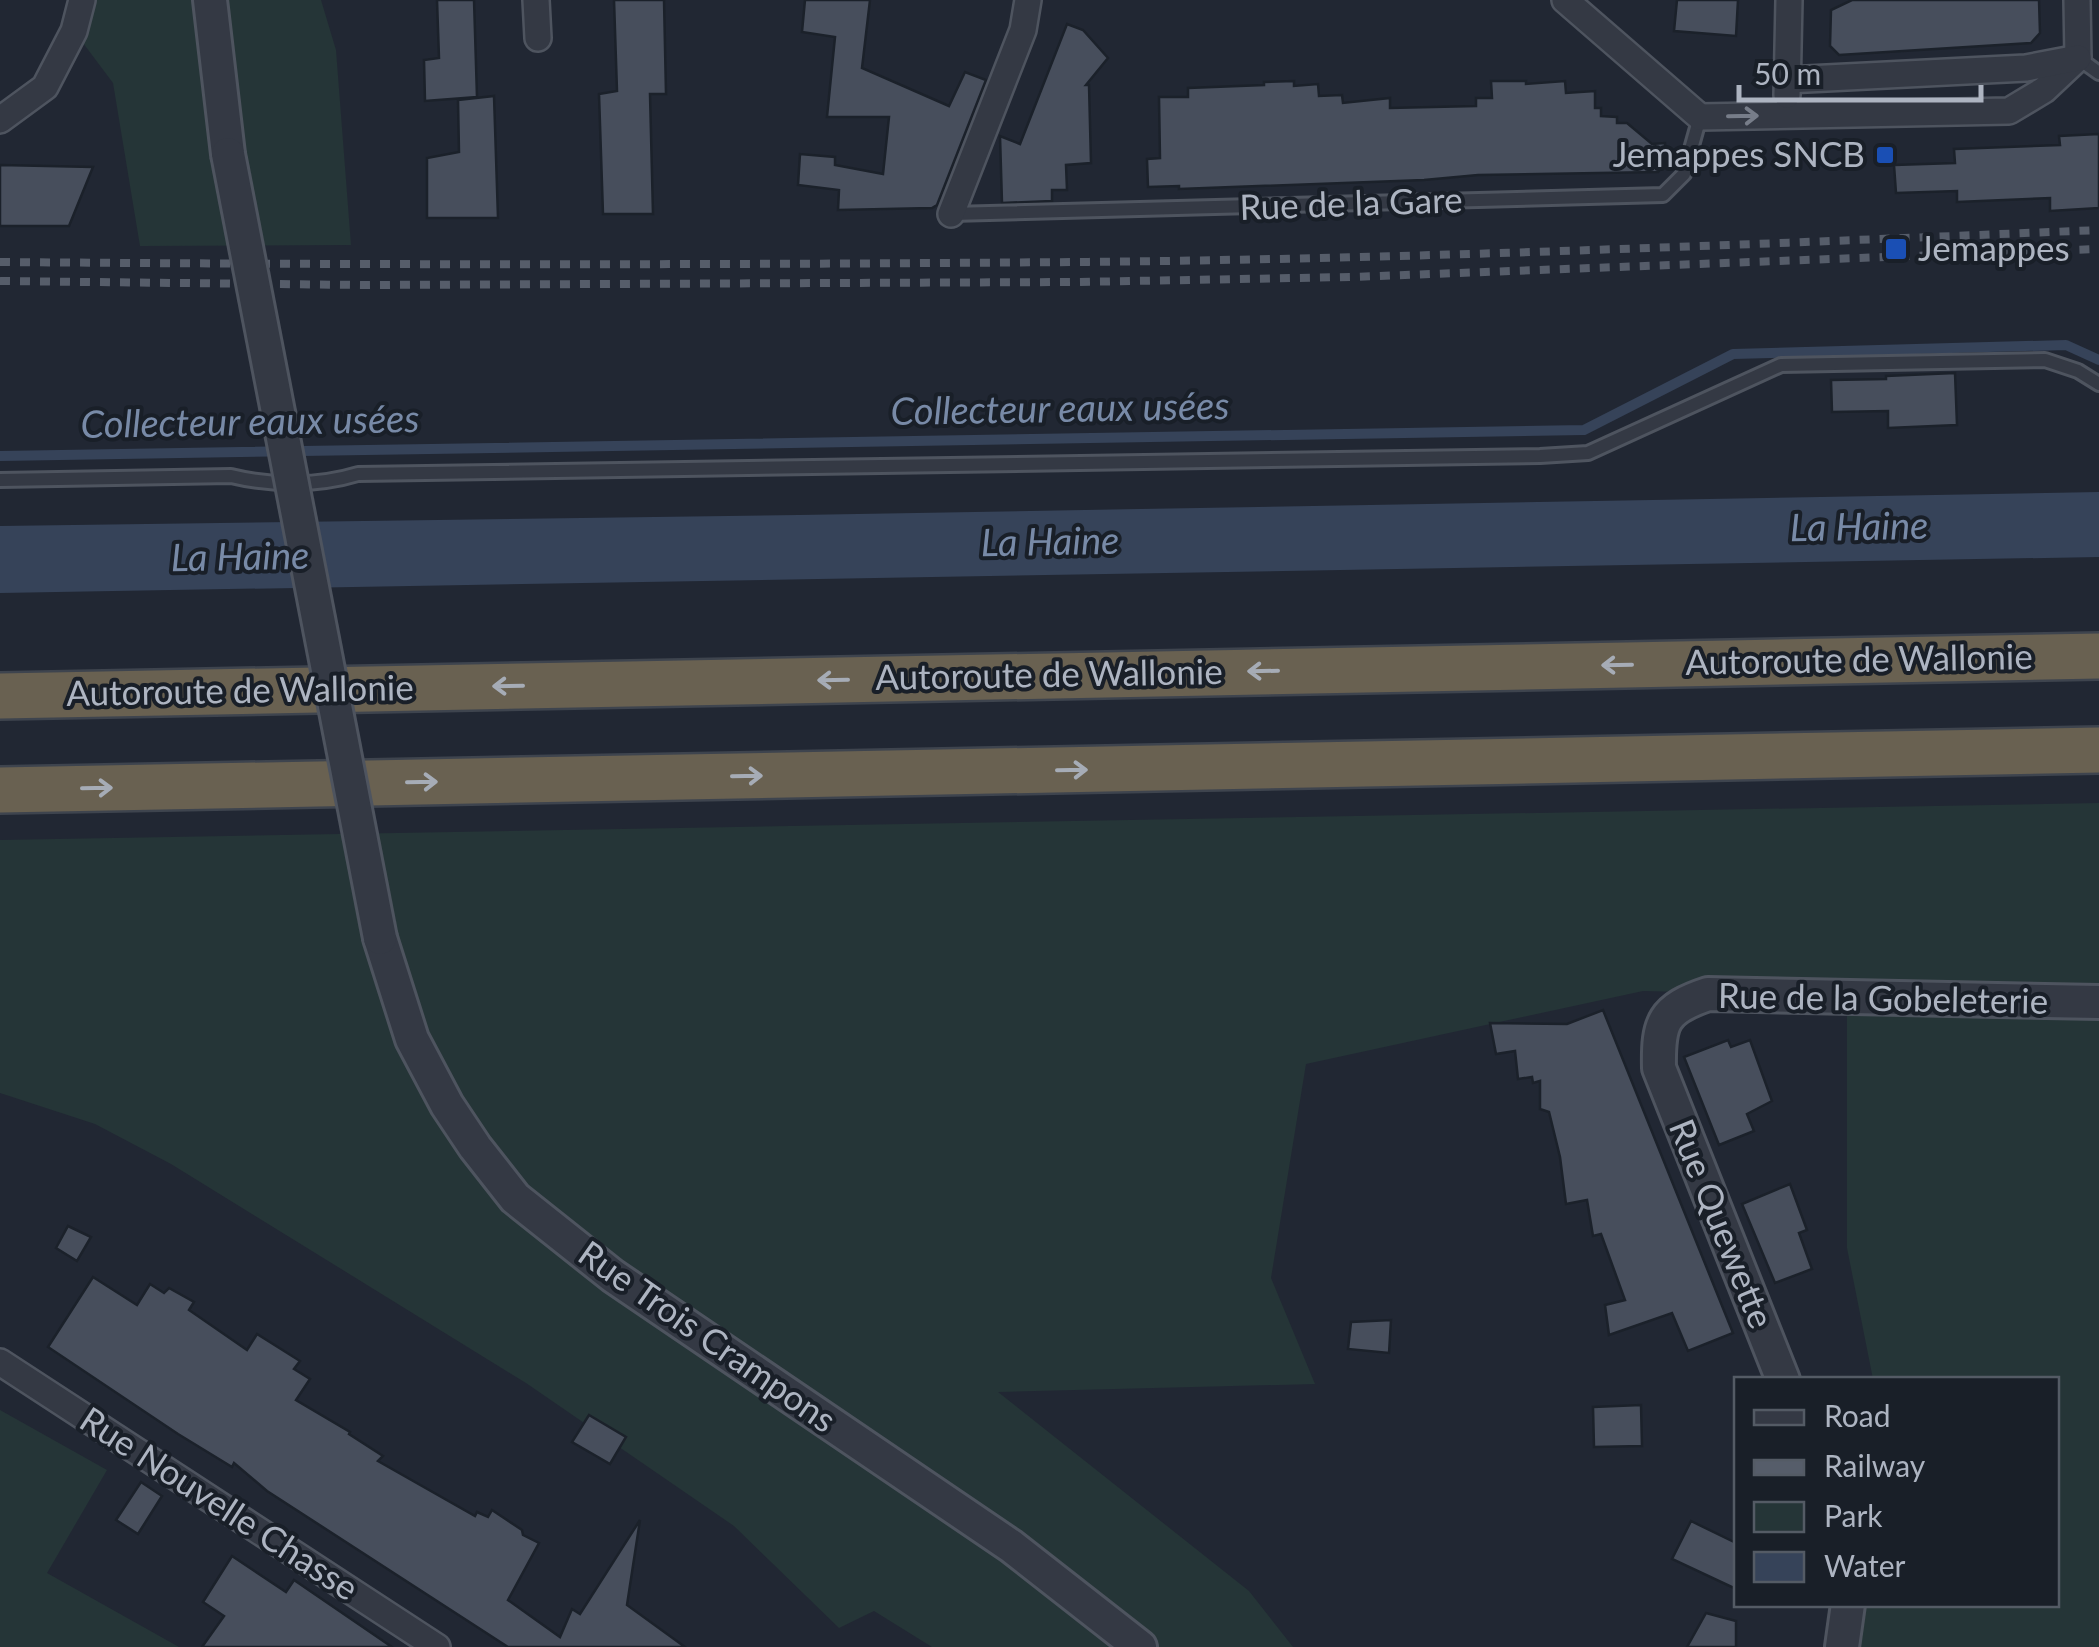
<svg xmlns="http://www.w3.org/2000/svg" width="2099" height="1647" viewBox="0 0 2099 1647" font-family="Lato,sans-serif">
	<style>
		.green { fill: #253537 }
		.water { fill: #364359 }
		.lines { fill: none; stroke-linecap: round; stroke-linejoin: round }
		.stream { stroke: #364359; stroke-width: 10 }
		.building { fill: #474e5c; stroke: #1b212a; stroke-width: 2.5 }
		.service-casing { stroke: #4e545f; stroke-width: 18 }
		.minor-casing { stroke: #4e545f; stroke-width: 30 }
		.tertiary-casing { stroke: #4e545f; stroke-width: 38 }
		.motorway-casing { stroke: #3e444e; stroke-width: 50 }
		.service { stroke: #343944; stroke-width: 12 }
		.minor { stroke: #343944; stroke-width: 25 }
		.tertiary { stroke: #343944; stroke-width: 32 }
		.motorway { stroke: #696151; stroke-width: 45 }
		.rail { stroke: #565d6a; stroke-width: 8; stroke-dasharray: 10 10; stroke-linecap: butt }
		.tertiary-bridge-casing { stroke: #4e545f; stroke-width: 38; stroke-linecap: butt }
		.tertiary-bridge { stroke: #343944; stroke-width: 32 }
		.oneway { stroke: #777d89 }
		.oneway2 { stroke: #a6acb6 }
		.transit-dot { fill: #1a4fb4; stroke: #191f28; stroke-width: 4 }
		.labels { text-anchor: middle; stroke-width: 8; stroke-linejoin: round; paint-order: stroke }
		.poi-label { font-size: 35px; fill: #adb4c1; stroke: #191f28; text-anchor: end }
		.street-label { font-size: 35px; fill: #adb4c1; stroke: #191f28 }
		.water-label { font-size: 38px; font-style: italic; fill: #788aa7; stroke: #191f28 }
	</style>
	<rect width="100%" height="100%" fill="#212733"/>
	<!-- green -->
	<g class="green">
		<path d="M82,0H321L336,50L351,245L140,246L113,83L74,31Z"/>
		<path d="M2099,803V1002L1643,991L1306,1064L1271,1278L1315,1384L998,1392L1249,1591L1293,1647H932L874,1611L839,1628L734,1526L526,1383L171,1164L95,1124L0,1093V840Z"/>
		<path d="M1847,999L2099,1009V1647H1842L1848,1605L2056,1604V1380L1873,1379L1847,1248Z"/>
		<path d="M0,1410L107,1470L47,1573L179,1647H0Z"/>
	</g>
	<!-- water -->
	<path class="water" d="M2099,492V557L0,593V526L799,515Z"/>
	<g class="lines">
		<!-- stream -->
		<path class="stream" d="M0,456L1584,430L1733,354L2066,345L2099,360"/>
	</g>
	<!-- building -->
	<g class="building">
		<path d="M437,0H474L477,97L425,101L424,60L439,58Z"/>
		<path d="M614,0H664L666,94H650L653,214H603L599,94L617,91Z"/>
		<path d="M805,0H870L862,68L949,106L965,72L986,80L937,205L932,208L838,210L839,190L798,185L800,154L835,157V165L883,174L889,117H827L835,37L802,32Z"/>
		<path d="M1677,0H1738L1736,36L1674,31Z"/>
		<path d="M1852,0H2039L2040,33L2031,43L1839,55L1830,46L1831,10Z"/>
		<path d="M1067,24L1083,30L1108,58L1086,85H1089L1091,163L1066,165L1067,190H1052V201L1002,203L1000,136L1020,144Z"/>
		<path d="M1294,81V86L1318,84L1319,96L1342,95L1343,103L1390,98V108L1476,106V98H1492L1491,81H1526V84L1565,81L1566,93L1595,91V108H1601V116L1617,117V123H1627L1652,144L1665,143L1666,163L1658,172L1478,175L1424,180L1179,189V186L1148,187L1147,159L1160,158L1159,97H1188V88L1264,85V82Z"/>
		<path d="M494,96L498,218H427V158L459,152L458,100Z"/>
		<path d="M2099,134V208L2050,211V198L1957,202V191L1896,193L1894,165L1955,163L1954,149L2060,145L2059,136Z"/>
		<path d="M0,165L93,167L69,226H0Z"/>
		<path d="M1955,373L1957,425L1888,428V411L1832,412L1831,380L1886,379V376Z"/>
		<path d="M1603,1010L1733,1333L1688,1351L1672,1313L1609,1335L1605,1305L1625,1300L1601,1234L1593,1236L1587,1200L1566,1204L1560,1157L1549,1112L1540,1109V1081L1533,1083L1532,1077L1518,1079L1515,1051L1496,1054L1490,1023L1567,1024Z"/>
		<path d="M1728,1040L1731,1047L1750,1040L1772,1101L1747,1114L1754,1131L1719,1145L1684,1057Z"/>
		<path d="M1790,1184L1807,1230L1799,1233L1812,1269L1775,1283L1742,1204Z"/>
		<path d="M68,1226L91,1237L77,1261L56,1248Z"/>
		<path d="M93,1277L137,1305L150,1284L164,1293L169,1288L194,1302L189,1310L247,1350L257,1334L300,1361L294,1369L310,1379L296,1400L350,1432L349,1434L383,1456L378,1461L475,1516L477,1512L488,1517L492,1510L522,1530L523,1535L539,1543L508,1600L560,1637L572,1609L580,1614L640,1520L627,1605L685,1647H508L267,1491L234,1463L232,1467L178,1434L48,1347Z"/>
		<path d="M1391,1320L1389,1353L1348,1349L1351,1322Z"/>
		<path d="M1641,1405L1642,1446L1594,1447L1593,1407Z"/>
		<path d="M589,1415L626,1437L610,1464L572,1442Z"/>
		<path d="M141,1482L162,1496L138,1534L116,1520Z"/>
		<path d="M1691,1521L1736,1543V1589L1672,1559Z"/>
		<path d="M232,1556L286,1592L294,1580L392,1647H202L224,1616L203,1602Z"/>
		<path d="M1706,1613L1736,1621V1647H1687Z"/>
	</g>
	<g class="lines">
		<!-- service casing -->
		<g class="service-casing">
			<g id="service">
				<path d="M2078,58L2099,73"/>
				<path d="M951,214L1663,195L1684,174L1700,117"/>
				<path d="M0,480L231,476C272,486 319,486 358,474L1540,456L1588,453L1781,365L2045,360L2078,371L2099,384"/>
			</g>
		</g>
		<!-- minor casing -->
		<g class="minor-casing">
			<g id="minor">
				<path d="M536,0L538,38"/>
				<path d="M1565,0L1700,117L2009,111L2044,90L2078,58L2077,0"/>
				<path d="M1787,80L2026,68L2078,58"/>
				<path d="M1787,95L1789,0"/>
				<path d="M0,120L45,87L74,31L82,0"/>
				<path d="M951,214L1023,30L1028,0"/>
				<path d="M0,1362L437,1647"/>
			</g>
		</g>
		<!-- tertiary casing -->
		<g class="tertiary-casing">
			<g id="tertiary">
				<path d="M210,0L228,154"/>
				<path d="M380,938L412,1039L447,1105L475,1147L515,1198L613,1276L1011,1546L1140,1647"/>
				<path d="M1783,1380L1659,1068C1658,1022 1663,1009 1708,994L2099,1002"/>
				<path d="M1842,1647L1848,1604"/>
			</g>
		</g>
		<!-- motorway casing -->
		<g class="motorway-casing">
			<g id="motorway">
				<path d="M0,696L2099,656"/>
				<path d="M0,790L2099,750"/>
			</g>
		</g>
		<!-- service -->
		<use href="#service" class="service"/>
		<!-- minor -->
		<use href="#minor" class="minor"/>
		<!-- tertiary -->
		<use href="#tertiary" class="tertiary"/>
		<!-- motorway -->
		<use href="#motorway" class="motorway"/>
		<!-- rail -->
		<g class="rail">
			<path d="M0,262C359,265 717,265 1076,262C1417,259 1758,244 2099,230"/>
			<path d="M0,281L362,285L1078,282L1350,277L2099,249"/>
		</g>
		<!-- tertiary-bridge casing -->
		<g class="tertiary-bridge-casing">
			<path id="tertiary-bridge" d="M228,154L380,938"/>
		</g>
		<!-- tertiary-bridge -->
		<use href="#tertiary-bridge" class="tertiary-bridge"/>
	</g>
	<!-- one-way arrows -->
	<defs><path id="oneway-shaft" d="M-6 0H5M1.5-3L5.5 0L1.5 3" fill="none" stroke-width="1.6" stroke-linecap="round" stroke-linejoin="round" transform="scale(2.5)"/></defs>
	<use class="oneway" href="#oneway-shaft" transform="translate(1743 116) rotate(-1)"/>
	<g class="oneway2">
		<use href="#oneway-shaft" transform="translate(1617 665) rotate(179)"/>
		<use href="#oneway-shaft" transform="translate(1263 671) rotate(179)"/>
		<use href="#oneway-shaft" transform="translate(833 680) rotate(179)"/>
		<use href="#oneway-shaft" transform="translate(508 686) rotate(179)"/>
		<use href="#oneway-shaft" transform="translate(1072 770) rotate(-1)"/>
		<use href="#oneway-shaft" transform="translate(747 776) rotate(-1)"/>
		<use href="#oneway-shaft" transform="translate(422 782) rotate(-1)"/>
		<use href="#oneway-shaft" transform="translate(97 788) rotate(-1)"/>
	</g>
	<!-- markers -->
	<g class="transit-dot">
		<rect x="1875" y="145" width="20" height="20" rx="5"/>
		<rect x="1884" y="237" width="24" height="24" rx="5"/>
	</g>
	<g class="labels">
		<!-- poi labels -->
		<g class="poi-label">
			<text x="1865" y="167">Jemappes SNCB</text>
			<text x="1918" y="261" text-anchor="start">Jemappes</text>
		</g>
		<!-- street labels -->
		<g class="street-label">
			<text transform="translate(1351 204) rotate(-2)" y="12">Rue de la Gare</text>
			<text transform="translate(1859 660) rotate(-1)" y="12">Autoroute de Wallonie</text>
			<text transform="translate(1049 675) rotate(-1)" y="12">Autoroute de Wallonie</text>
			<text transform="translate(240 691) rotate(-1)" y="12">Autoroute de Wallonie</text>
			<text transform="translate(1883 999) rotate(1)" y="12">Rue de la Gobeleterie</text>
			<text transform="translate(1721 1224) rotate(68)" y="12">Rue Quewette</text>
			<text transform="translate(707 1337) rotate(35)" y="12">Rue Trois Crampons</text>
			<text transform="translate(219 1504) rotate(33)" y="12">Rue Nouvelle Chasse</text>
		</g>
		<!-- water labels -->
		<g class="water-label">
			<text transform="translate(1060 409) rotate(-1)" y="13">Collecteur eaux usées</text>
			<text transform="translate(250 422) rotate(-1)" y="13">Collecteur eaux usées</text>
			<text transform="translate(1859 527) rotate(-1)" y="13">La Haine</text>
			<text transform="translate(1050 542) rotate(-1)" y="13">La Haine</text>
			<text transform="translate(240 557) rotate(-1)" y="13">La Haine</text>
		</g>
	</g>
	<!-- legend -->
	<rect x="1734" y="1377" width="325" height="230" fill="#191f28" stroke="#545b65" stroke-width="2.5"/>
	<rect x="1754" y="1410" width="50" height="15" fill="#343944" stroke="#545b65" stroke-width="2.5"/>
	<text x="1824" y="1427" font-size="30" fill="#adb4c1">Road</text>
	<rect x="1754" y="1460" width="50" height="15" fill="#565d6a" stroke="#545b65" stroke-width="2.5"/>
	<text x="1824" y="1477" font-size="30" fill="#adb4c1">Railway</text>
	<rect x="1754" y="1502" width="50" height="30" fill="#253537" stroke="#545b65" stroke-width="2.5"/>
	<text x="1824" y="1527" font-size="30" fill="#adb4c1">Park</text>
	<rect x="1754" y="1552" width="50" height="30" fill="#364359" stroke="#545b65" stroke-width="2.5"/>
	<text x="1824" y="1577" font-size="30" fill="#adb4c1">Water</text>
	<!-- scale -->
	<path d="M1739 85v15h242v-15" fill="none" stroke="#adb4c1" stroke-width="5"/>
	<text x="1754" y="85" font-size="30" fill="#adb4c1" stroke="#191f28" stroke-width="8" paint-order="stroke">50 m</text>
</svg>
